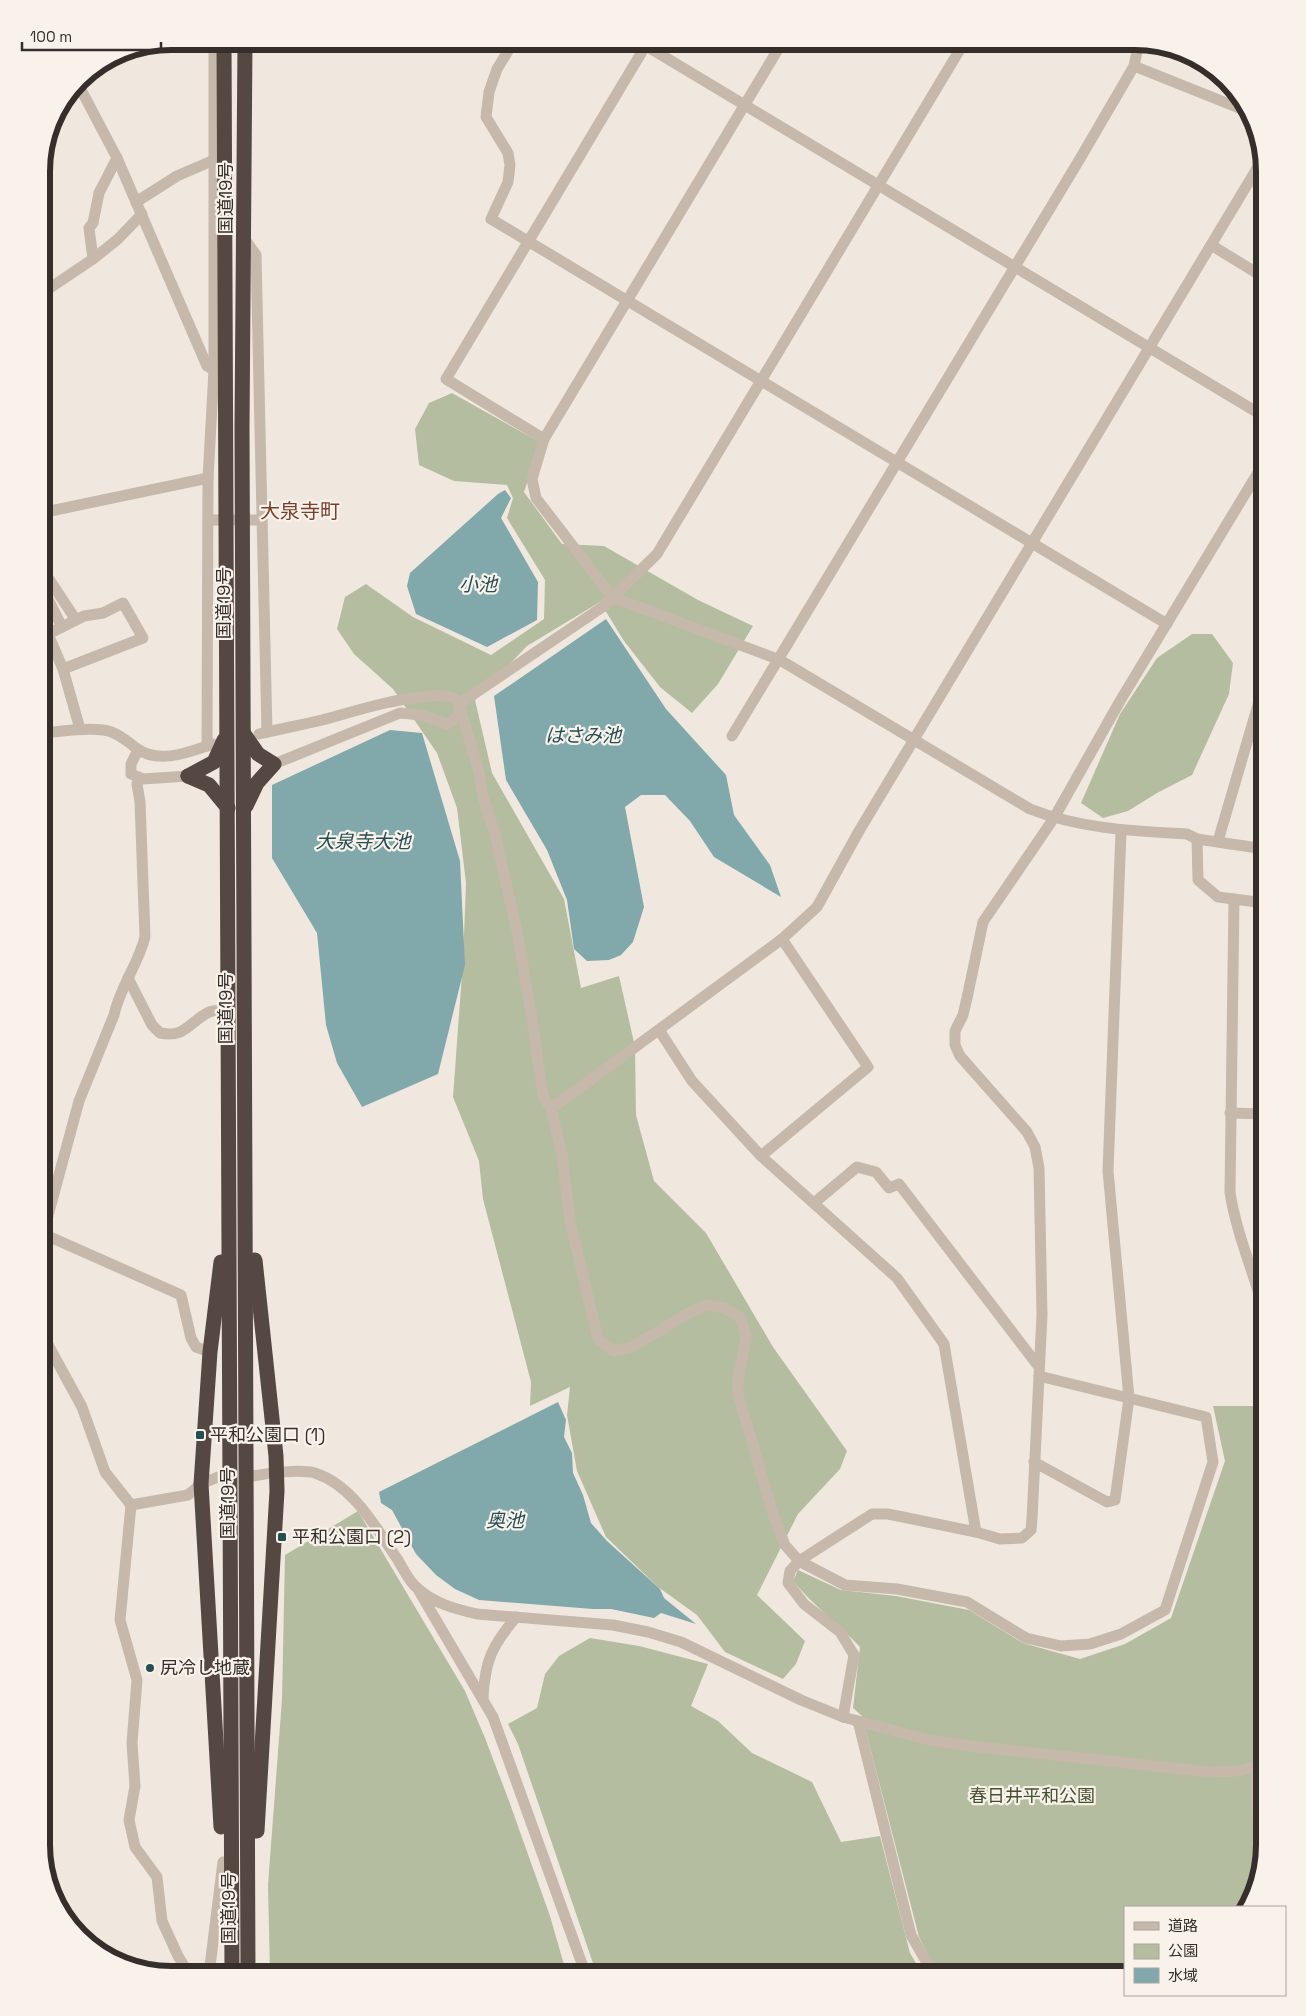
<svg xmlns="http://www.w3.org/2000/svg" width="1306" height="2016" viewBox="0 0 1306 2016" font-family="'Space Grotesk','Noto Sans JP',sans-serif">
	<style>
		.green { fill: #b4bda0 }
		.water { fill: #81a8aa }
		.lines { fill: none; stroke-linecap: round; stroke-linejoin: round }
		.minor { stroke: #c7b8ac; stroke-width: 11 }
		.highway { stroke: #554842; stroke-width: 15 }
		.poi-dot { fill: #244f52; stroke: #f8f2eb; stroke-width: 2 }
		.labels { text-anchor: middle; stroke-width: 4.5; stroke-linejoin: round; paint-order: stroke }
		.street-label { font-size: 18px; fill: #352e2a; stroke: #f8f2eb }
		.poi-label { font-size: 18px; fill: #352e2a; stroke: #f8f2eb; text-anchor: start }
		.park-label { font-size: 18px; fill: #455131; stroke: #f8f2eb }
		.water-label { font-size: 19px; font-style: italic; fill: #244f52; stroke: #f8f2eb }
		.quarter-label { font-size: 20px; fill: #7b3f2c; stroke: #f8f2eb }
		.rim { fill: none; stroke: #352e2a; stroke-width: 6 }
	</style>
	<rect width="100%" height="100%" fill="#f0e8df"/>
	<!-- green -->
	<g class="green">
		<path d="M452,393L541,443L524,492L562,544L604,546L698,600L753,626L718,684L692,713L660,687L624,641L600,602L527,646L475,700L492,773L564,899L581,988L619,976L635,1047L636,1115L654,1181L706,1233L773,1347L847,1451L840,1469L798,1514L757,1595L805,1641L796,1664L783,1679L725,1652L697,1615L658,1587L606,1537L577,1471L567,1415L570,1387L530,1406L531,1382L483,1199L479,1161L453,1097L463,960L466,883L457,808L437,753L393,689L354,654L337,629L345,597L366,584L413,617L491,655L544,619L545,580L507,518L513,498L507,485L454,481L419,465L415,429L429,403Z"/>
		<path d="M1192,634H1212L1233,663L1229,694L1192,775L1157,793L1128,811L1103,818L1081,803L1120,714L1157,658Z"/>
		<path d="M1213,1406H1265V1846L1248,1907H1125V1975H941L935,1968L919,1937L862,1716L853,1708L860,1647C838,1624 813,1605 793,1581L798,1570L841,1590L896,1596L969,1610L1023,1643L1080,1659L1125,1644L1171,1618L1225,1461Z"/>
		<path d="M358,1511L465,1691L485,1738L509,1801L550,1916L567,1975H270L268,1885L282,1699L285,1555Z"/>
		<path d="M590,1638L639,1646L708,1664L691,1706L718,1721L752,1753L812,1782L841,1842L880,1836L910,1953L923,1975H597L518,1744L508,1724L537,1708L545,1674L559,1656Z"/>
	</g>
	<!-- water -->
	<g class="water">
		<path d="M505,490L511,498L501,518L538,582L537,620L487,647L416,614L407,586L410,573L498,494Z"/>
		<path d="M606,619L666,709L726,775L734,815L770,865L781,897L714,857L690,821L665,795H641L625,807L644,907L633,942L621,955L609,960L587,961L574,949L567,900L547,850L506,780L494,696Z"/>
		<path d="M390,730L422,733L460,861L465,965L438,1074L362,1107L337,1063L326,1025L317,933L272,858V785Z"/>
		<path d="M558,1402L566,1420L564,1437L572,1453L573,1473L583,1495L591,1523L607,1541L660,1589L664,1598L696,1624L661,1613L654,1618L611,1609H593L479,1600L455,1589L436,1575L416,1554L392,1510L381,1503L379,1492Z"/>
	</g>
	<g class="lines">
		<!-- minor -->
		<g class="minor">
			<path d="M514,41L497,69L489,92L486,117L508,153L510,165L508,182L491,219L1167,624"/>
			<path d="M638,41L1265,417"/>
			<path d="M783,41L544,439L532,479L536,498L612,597L780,660L1030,809C1081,829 1133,831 1187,834L1197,839L1265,849"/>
			<path d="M1134,66L1249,112"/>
			<path d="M77,82L117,158L207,366L214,370"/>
			<path d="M136,202L177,176L214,160"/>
			<path d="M244,238L256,255L267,732"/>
			<path d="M1211,245L1265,278"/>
			<path d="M93,259L89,228L93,223L99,193L117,158"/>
			<path d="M41,294L93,259L118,239L142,214"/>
			<path d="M544,439L446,379L646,45"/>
			<path d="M41,513L208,478"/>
			<path d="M208,520H261"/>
			<path d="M41,567L76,620"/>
			<path d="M41,585L62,627"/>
			<path d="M63,669L143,638L123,603L103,613L84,616L48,634L63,669L80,729"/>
			<path d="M459,704L604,606L657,554L965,41"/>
			<path d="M461,711L479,772L483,797L495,834L517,932L531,1012L543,1096L551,1109L562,1154L570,1221L598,1339L613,1351L632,1347L692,1311L708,1305L725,1308L741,1318L746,1337L738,1380V1394L774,1517L785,1545L799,1561L872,1514H888L976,1532L1000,1539L1022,1538L1031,1530L1032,1519L1042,1315L1039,1168L1035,1147L1027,1132L960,1056L955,1045V1031L963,1015L967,998L983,922L1054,818L1120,701L1265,461"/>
			<path d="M41,733C62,732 82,727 103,730C115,731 127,741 136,748C159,765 189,752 213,744"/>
			<path d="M259,734C280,729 301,725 322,720C356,711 388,700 423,697C430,696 439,695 446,696C466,699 463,717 447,724L421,715L400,713L274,764"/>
			<path d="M732,736L1081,157L1134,66L1139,42"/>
			<path d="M207,746L208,478L214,370V41"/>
			<path d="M138,750L131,764V774L143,779L188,776"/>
			<path d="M1197,839L1198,880L1218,897L1265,903"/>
			<path d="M1218,841L1265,681"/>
			<path d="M1234,899L1230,1192C1236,1233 1254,1273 1265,1314"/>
			<path d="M128,978L152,1025L160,1033C186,1038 189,1022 209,1012C215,1010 222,1010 229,1010"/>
			<path d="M659,1030L692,1081L761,1156L897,1278L944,1344L976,1532"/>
			<path d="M551,1109L782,939L817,907L859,831L1262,160"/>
			<path d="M1230,1113L1265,1114"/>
			<path d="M761,1156L868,1067L782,939"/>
			<path d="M814,1203L857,1167L876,1172L889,1188L899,1184L1039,1367"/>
			<path d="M41,1233L181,1295L191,1338L196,1347L210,1352"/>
			<path d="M43,1234L79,1101L114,1015C120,987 138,965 145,937L140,802L137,784L139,777"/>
			<path d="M41,1332L82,1407L105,1472L131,1505L120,1620L137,1680L132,1743L135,1786L129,1820L135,1847L157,1877L162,1921L178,1956L189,1974"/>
			<path d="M1034,1462L1107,1502L1115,1500L1129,1398L1108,1171L1121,831"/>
			<path d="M253,1476C269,1473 300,1469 315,1473C354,1486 376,1528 398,1560C403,1569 408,1579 415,1586C432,1603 455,1609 477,1614L613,1625L648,1632L681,1642L801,1700L843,1717L929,1740L970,1746L1210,1772L1239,1771L1265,1764"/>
			<path d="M131,1505L188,1495L201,1484L218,1477"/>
			<path d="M419,1591L493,1717L586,1975"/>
			<path d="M483,1698C485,1660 492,1646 516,1617"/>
			<path d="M843,1717L854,1655L840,1632L804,1604L788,1583L790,1571L799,1561L845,1585L897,1589L967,1602L1026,1638L1061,1646L1090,1644L1121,1634L1165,1610L1213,1462L1206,1417L1039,1376"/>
			<path d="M858,1721L911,1935L934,1975"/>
			<path d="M1256,1768V1802L1262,1854"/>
			<path d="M209,1974L223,1862"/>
		</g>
		<!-- highway -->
		<g class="highway">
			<path d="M224,41L232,1975"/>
			<path d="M245,41L242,428L248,1975"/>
			<path d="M244,734L258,754L274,764L257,783L246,806"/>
			<path d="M188,776L214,762L224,740"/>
			<path d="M188,776L209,785L228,808"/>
			<path d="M255,1260L276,1456L277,1491L257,1831"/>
			<path d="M221,1262L210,1352L201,1484L221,1827"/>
		</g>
	</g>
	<!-- markers -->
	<g class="poi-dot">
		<rect x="195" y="1430" width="10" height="10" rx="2.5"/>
		<rect x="277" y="1532" width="10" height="10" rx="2.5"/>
		<circle cx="150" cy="1668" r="5"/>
	</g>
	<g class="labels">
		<!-- street labels -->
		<g class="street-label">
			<text transform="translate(226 198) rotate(-90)" y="6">国道19号</text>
			<text transform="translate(224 603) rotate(-90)" y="6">国道19号</text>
			<text transform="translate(226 1008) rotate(-90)" y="6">国道19号</text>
			<text transform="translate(228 1503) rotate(-90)" y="6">国道19号</text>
			<text transform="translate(229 1908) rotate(-90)" y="6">国道19号</text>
		</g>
		<!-- poi labels -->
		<g class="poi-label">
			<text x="210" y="1441">平和公園口 (1)</text>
			<text x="292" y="1543">平和公園口 (2)</text>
			<text x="160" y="1674">尻冷し地蔵</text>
		</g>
		<!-- park labels -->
		<g class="park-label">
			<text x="1032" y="1802">春日井平和公園</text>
		</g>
		<!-- water labels -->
		<g class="water-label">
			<text x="478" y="591">小池</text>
			<text x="583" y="742">はさみ池</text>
			<text x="363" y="848">大泉寺大池</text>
			<text x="505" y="1527">奥池</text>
		</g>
		<!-- quarter labels -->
		<g class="quarter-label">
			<text x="300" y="518">大泉寺町</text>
		</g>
	</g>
	<!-- crop -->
	<path d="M0 0H1306V2016H0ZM171 50H1135A121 121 0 0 1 1256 171V1845A121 121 0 0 1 1135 1966H171A121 121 0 0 1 50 1845V171A121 121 0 0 1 171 50Z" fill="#f8f2eb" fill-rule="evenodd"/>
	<path class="rim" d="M171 50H1135A121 121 0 0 1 1256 171V1845A121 121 0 0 1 1135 1966H171A121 121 0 0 1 50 1845V171A121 121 0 0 1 171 50Z"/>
	<!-- legend -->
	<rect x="1124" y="1906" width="162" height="90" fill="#f8f2eb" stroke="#aaa49e"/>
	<rect x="1134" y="1922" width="25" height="8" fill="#c7b8ac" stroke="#aaa49e"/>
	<text x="1168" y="1931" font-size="15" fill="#352e2a">道路</text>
	<rect x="1134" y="1944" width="25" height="15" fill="#b4bda0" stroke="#aaa49e"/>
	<text x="1168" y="1956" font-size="15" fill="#352e2a">公園</text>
	<rect x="1134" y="1968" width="25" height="15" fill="#81a8aa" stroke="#aaa49e"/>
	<text x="1168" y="1981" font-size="15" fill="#352e2a">水域</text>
	<!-- scale -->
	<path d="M22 42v8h139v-8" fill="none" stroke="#352e2a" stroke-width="2.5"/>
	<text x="30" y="42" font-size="15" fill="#352e2a" stroke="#f8f2eb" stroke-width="4" paint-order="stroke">100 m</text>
</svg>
